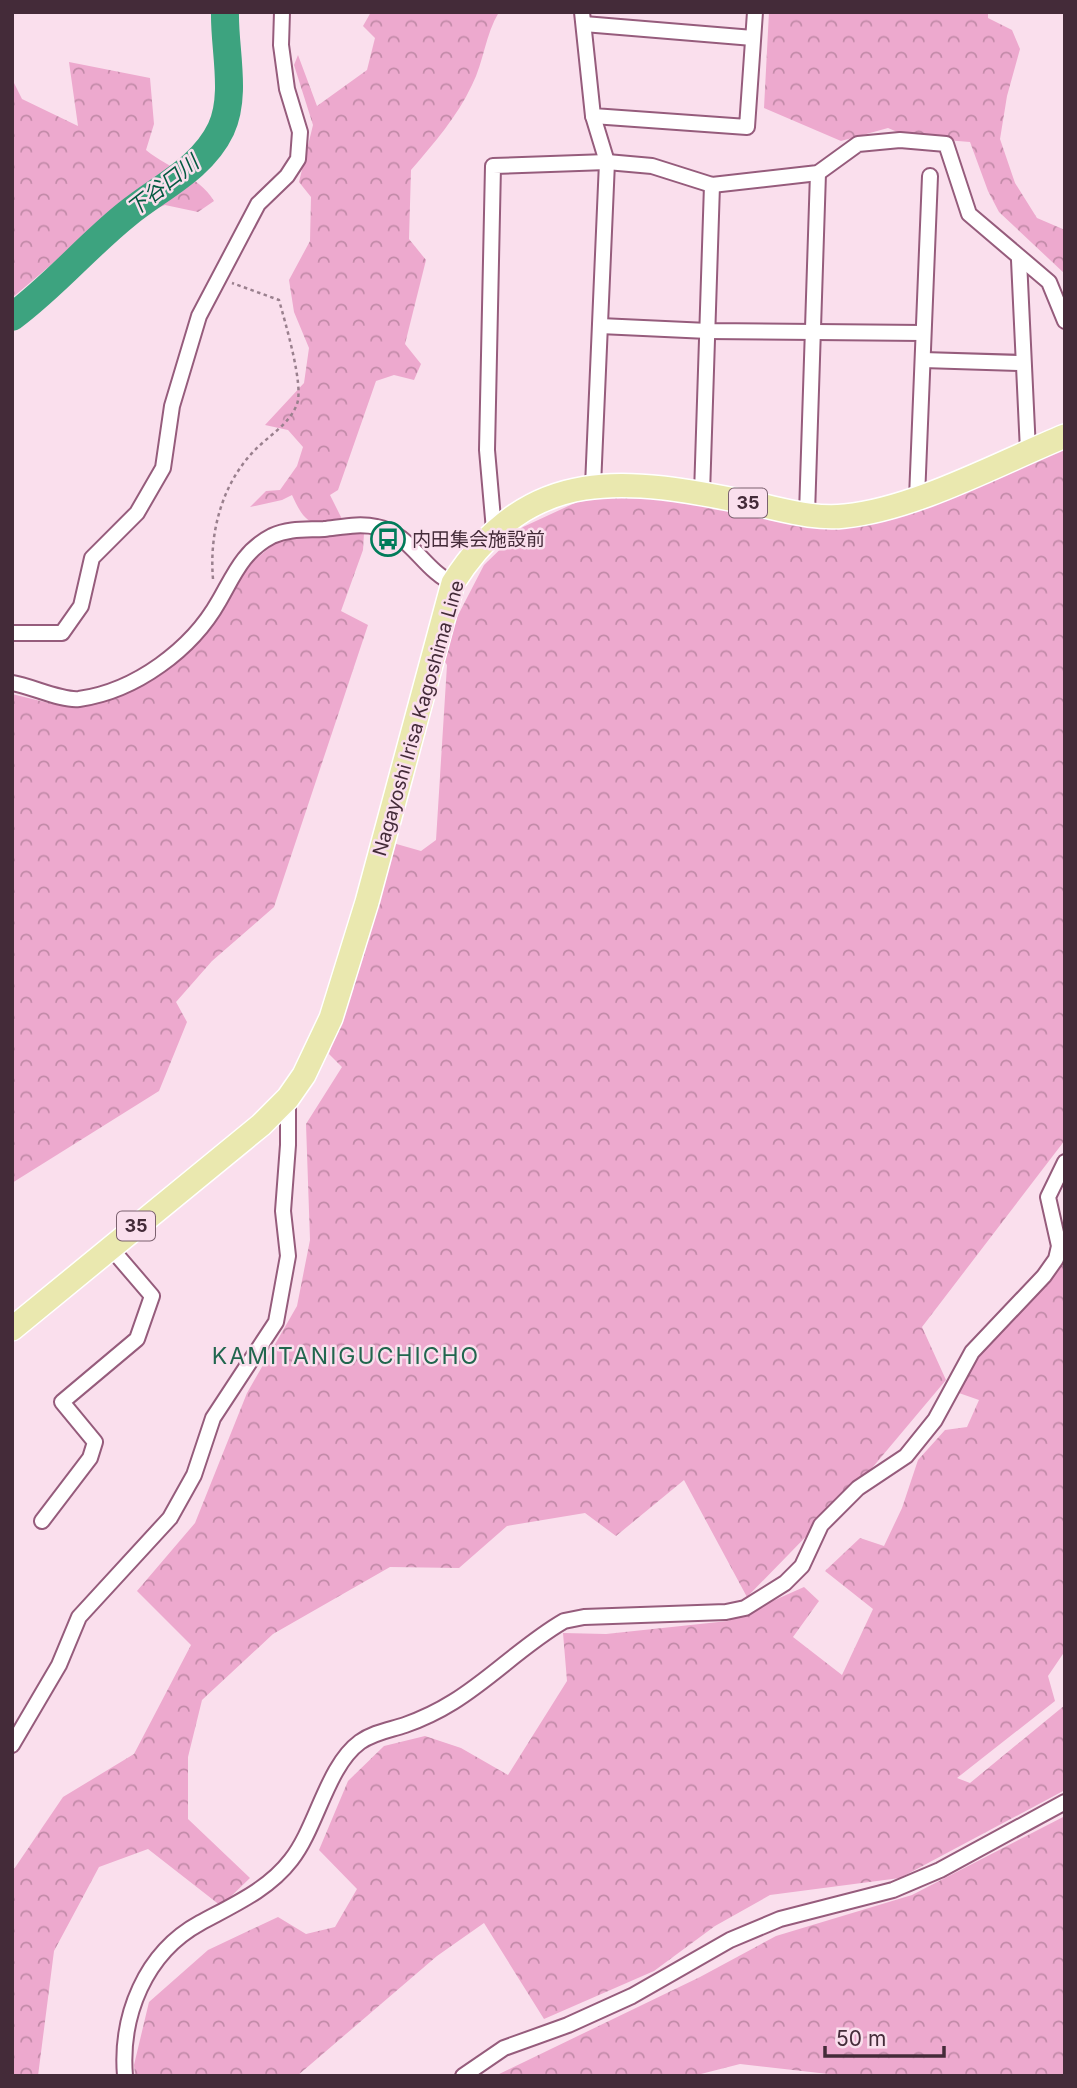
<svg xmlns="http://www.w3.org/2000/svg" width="1077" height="2088" viewBox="0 0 1077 2088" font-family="Inter,'Noto Sans JP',sans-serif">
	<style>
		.forest { fill: url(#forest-crowns) }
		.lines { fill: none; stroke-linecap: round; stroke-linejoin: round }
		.river { stroke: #3da37f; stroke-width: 28 }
		.minor-casing { stroke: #965c7c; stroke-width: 18 }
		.primary-casing { stroke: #fff; stroke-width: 26 }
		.path { stroke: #9a808e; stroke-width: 2.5; stroke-dasharray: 3.5 3.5; stroke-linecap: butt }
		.minor { stroke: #fff; stroke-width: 14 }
		.primary { stroke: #eae8af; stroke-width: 23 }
		.labels { text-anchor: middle; stroke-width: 5; stroke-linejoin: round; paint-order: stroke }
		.shield { fill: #fadfed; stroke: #7b616f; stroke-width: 2 }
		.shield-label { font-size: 18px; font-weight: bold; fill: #442b39 }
		.poi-label { font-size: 19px; fill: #442b39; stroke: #fadfed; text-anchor: start }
		.street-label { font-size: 19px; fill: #442b39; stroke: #fadfed }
		.water-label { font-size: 21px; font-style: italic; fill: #045940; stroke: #fadfed }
		.quarter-label { font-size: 23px; letter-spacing: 2px; fill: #21664e; stroke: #fadfed }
	</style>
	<defs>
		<pattern id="forest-crowns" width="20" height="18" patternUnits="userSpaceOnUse" patternTransform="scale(1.75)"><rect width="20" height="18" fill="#eda9ce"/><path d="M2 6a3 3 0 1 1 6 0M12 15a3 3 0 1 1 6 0" fill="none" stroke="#c28aa8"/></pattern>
	</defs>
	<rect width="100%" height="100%" fill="#fadfed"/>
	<!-- forest -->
	<g class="forest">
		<path d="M371,12H499C485,35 484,61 472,85C457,117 434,143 411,170L409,239L426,260L405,344L421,364L414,380L394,375L376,381L338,490L330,495L342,519C312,528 305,524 292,495L282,500L250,507L266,491L280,490L297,466L303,447L288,430L265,425L304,383L309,348L294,312L289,280L310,241L311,197L299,182L313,125L294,65L298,55L317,106L367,70L375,38L363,26Z"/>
		<path d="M769,12H988V18L1012,30L1020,49L1007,96L1000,139L1015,183L1037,218L1065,230V274L999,212L988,191L970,142L909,137L888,128L841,141L764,108Z"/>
		<path d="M69,62L150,78L154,124L146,150C169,169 198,175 214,201L198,212L165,205L79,241L12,298V79L22,99L78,126Z"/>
		<path d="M1065,446V1140L922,1327L946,1380L867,1474L747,1597L684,1480L616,1536L585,1513L507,1526L459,1568L390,1567L273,1634L202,1700L188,1757V1819L250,1878L221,1906L148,1849L99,1867L54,1951L38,2076H12V1872L63,1797L134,1754L191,1645L137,1591L195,1523L247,1393L297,1306L310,1240L306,1124L342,1067L329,1054L393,843L421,851L436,840L447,665L439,652L484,565L523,527L577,502L624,494L707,503L839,526Z"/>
		<path d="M342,532L364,533L363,550L341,611L368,625L274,907L212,961L176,1002L187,1022L159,1091L12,1183V694L61,706L101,702L162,674L191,649L225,607L243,570L276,542L303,534Z"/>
		<path d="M1065,1261V1651L1048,1676L1055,1701L957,1778L970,1783L1065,1705V1790L900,1878L770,1895L715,1926L654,1971L544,2019L484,1923L437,1956L297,2076H135L134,2065L149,2002L208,1950L278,1917L306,1934L335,1927L357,1889L319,1850L348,1781L384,1746L425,1736L461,1748L508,1775L567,1681L563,1633L606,1634L728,1621L804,1587L819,1601L793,1637L842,1675L873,1609L825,1571L860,1538L884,1546L902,1508L918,1460L945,1430L967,1427L979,1400L956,1392L981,1348Z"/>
		<path d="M1065,1816V2076H846L740,2064L693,2076H495L700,1977L776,1936L912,1895Z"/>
	</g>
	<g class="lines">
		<!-- river -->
		<path class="river" d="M12,317C54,286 87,246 127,214C160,187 202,169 221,129C237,95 224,48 225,12"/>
		<!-- minor casing -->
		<g class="minor-casing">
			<g id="minor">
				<path d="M582,12L593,116L747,127L755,12"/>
				<path d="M584,24L753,38"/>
				<path d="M1019,260L1028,451"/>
				<path d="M600,326L708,331L923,333"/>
				<path d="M923,360L1022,363"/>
				<path d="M593,486L607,162L593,116"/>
				<path d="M702,494L712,185"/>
				<path d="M917,498L930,176"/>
				<path d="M807,514L818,173"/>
				<path d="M494,530L487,450L493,166L607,162L652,166L712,185L818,173L858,144L900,140L946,144L969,214L1049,282L1065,321"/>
				<path d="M12,633H62L81,606L92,558L137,513L163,468L172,406L199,316L258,204L287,176L298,159L300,132L287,89L281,45L282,12"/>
				<path d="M12,683C31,686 62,701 79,699C136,691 192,649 219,601C234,575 243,551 272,536C289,528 307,530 324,529C342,527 359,523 377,527C410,533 424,571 453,583"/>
				<path d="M42,1521L90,1458L95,1442L62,1402L137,1339L152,1296L110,1247"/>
				<path d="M12,1745L59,1665L79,1617L170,1518L194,1475L213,1418L276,1322L288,1256L283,1211L288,1145V1098"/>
				<path d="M125,2076C120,2016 145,1953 200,1923C233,1905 268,1890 291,1860C317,1827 327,1766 360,1742C374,1732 390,1730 405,1725C422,1719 437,1712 453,1702C492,1678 524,1644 564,1621L584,1617L726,1612L745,1608L785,1583L802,1566L821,1525L858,1488L906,1456L935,1420L972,1352L1044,1276L1056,1259L1059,1246L1048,1197L1065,1162"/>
				<path d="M463,2076L504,2048L568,2025L632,1996L730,1940L780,1919L893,1890L940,1870L1065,1802"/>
			</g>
		</g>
		<!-- primary casing -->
		<g class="primary-casing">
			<path id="primary" d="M12,1329L261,1125L288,1098L304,1075L331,1018L367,902L453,583C530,462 627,478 750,503C781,509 814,520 845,516C915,509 999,463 1065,436"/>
		</g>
		<!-- path -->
		<path class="path" d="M213,579C209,533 222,484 254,451C268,436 290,424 297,404C304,385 285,322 279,300L232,283"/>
		<!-- minor -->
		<use href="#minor" class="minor"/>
		<!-- primary -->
		<use href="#primary" class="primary"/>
	</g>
	<!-- icons -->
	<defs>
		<g id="bus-ring" transform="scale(1.75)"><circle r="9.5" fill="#fadfed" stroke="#007c5a" stroke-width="1.5"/><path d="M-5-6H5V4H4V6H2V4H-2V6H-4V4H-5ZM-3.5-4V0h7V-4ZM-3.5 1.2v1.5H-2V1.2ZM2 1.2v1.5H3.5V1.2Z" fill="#007c5a"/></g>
	</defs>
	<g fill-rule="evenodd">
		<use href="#bus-ring" x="388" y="539"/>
	</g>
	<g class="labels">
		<!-- shield labels -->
		<g class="shield">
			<rect x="729" y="488.5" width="38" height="29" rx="5"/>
			<rect x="117" y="1211.5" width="38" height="29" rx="5"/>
		</g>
		<g class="shield-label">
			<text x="748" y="509">35</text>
			<text x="136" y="1232">35</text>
		</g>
		<!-- poi labels -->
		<g class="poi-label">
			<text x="412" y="546">内田集会施設前</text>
		</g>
		<!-- street labels -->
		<g class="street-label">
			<text transform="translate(418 718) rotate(-74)" y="7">Nagayoshi Irisa Kagoshima Line</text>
		</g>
		<!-- water labels -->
		<g class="water-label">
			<text transform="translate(163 186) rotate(-38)" y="7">下谷口川</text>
		</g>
		<!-- quarter labels -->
		<g class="quarter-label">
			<text x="346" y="1364">KAMITANIGUCHICHO</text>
		</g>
	</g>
	<!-- border -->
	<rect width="1077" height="2088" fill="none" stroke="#442b39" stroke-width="28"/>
	<!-- scale -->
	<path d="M825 2046v10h119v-10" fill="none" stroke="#442b39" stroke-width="3.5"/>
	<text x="836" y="2046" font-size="21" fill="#442b39" stroke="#fadfed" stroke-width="5" paint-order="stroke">50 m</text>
</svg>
